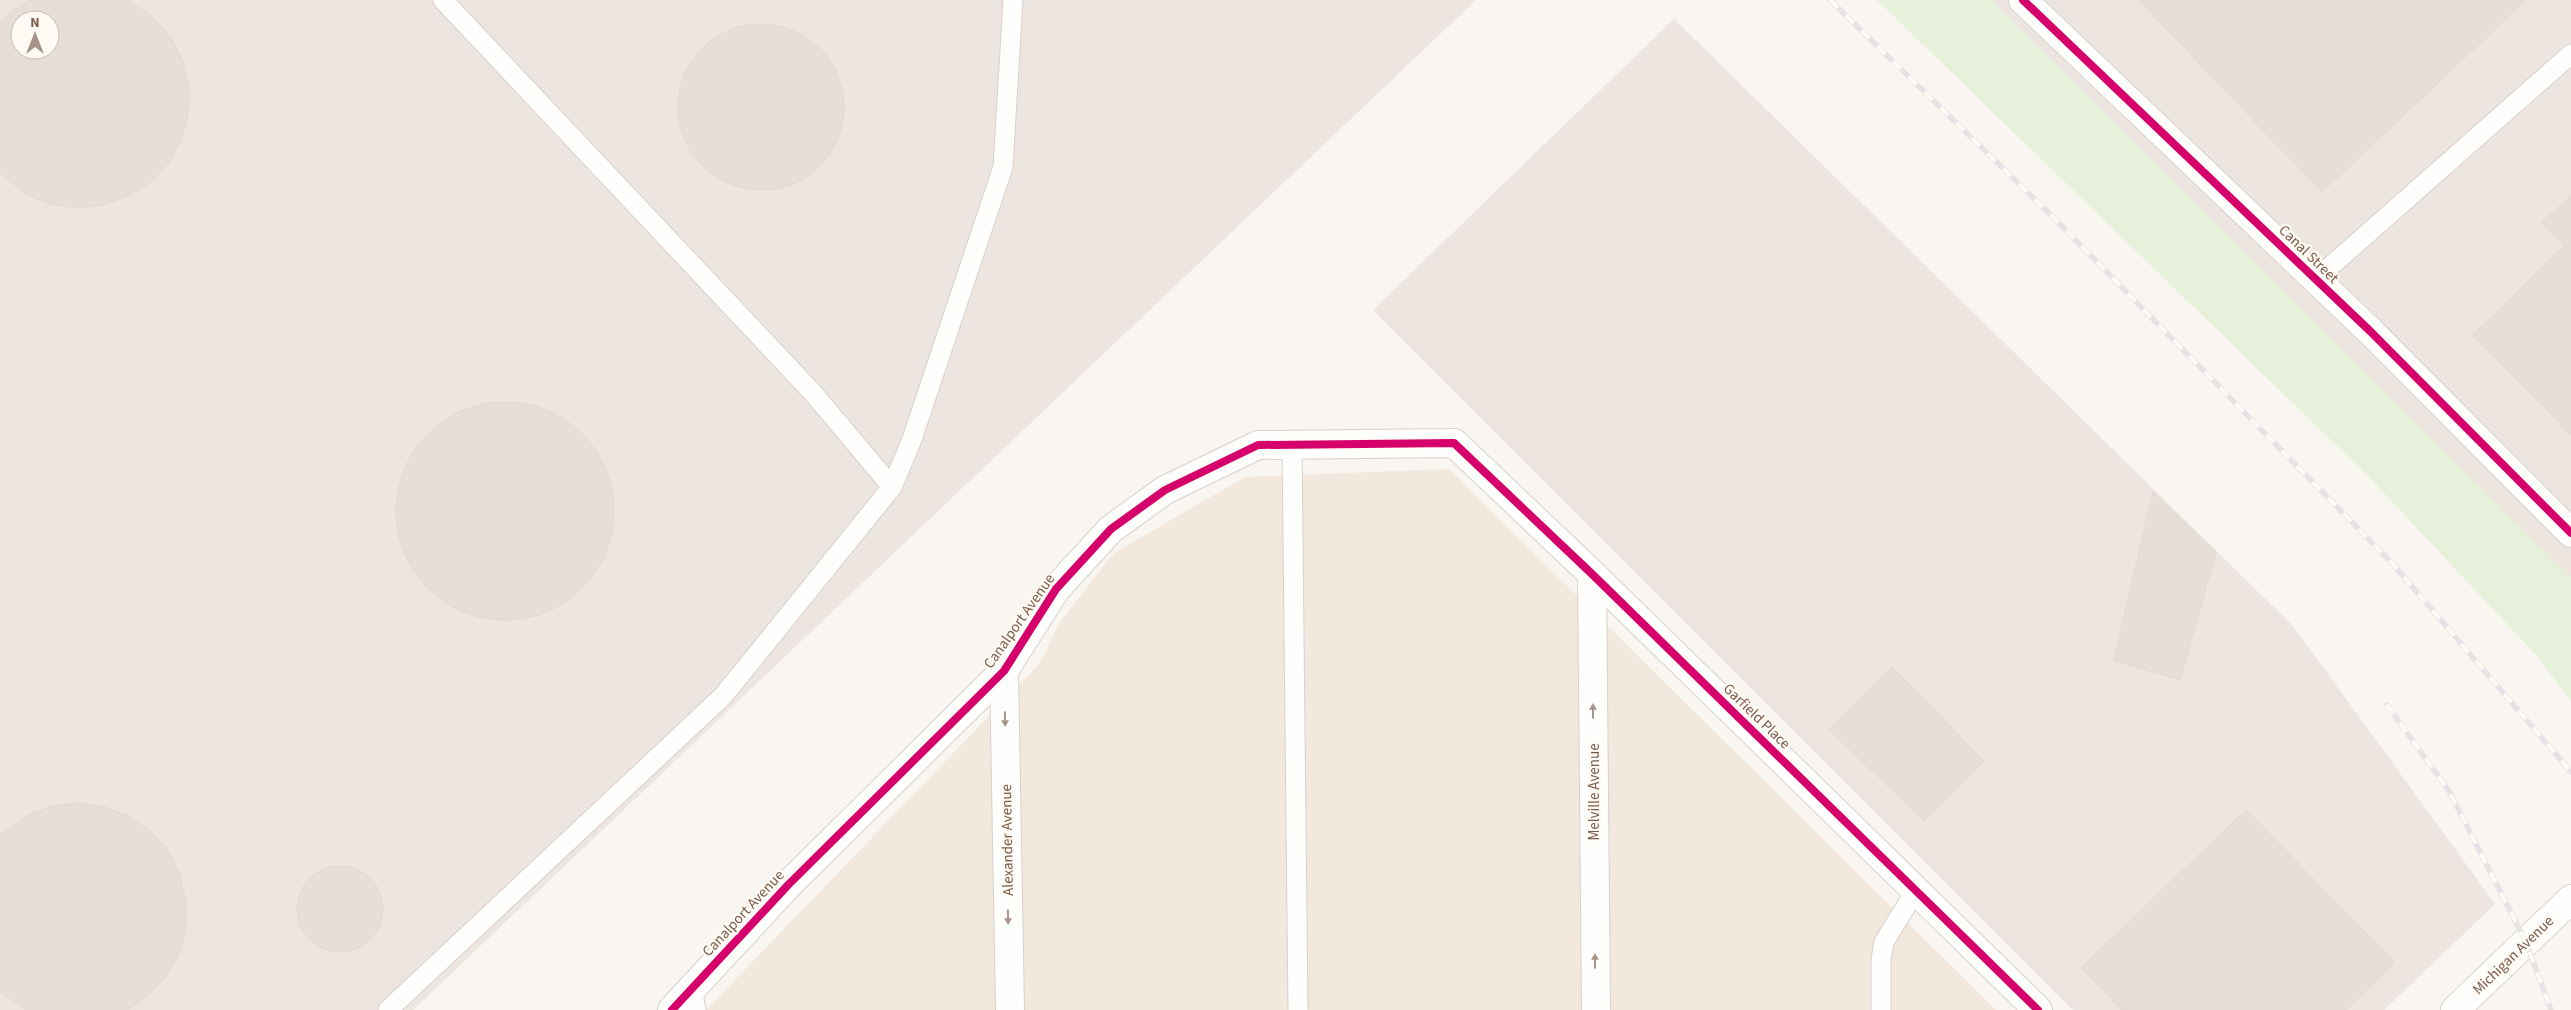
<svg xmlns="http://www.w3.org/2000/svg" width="2571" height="1010" viewBox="0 0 2571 1010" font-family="'Source Sans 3',sans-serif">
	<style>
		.residential { fill: #f2e8de }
		.industrial { fill: #ede5e0; fill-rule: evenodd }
		.green { fill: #e7f0db }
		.building { fill: #e6ded7; stroke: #e2d8d2; fill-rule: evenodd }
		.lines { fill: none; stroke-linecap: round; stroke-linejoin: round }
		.lane-casing { stroke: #d7d1cb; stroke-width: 21 }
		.street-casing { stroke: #d7d1cb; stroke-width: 30 }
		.secondary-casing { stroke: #d9d2cb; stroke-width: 30 }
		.lane { stroke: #fefefd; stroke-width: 19 }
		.street { stroke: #fefefd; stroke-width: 28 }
		.secondary { stroke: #fefefd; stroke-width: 28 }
		.rail-casing { stroke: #e6e3e7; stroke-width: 5.5 }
		.rail { stroke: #fffaf3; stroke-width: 4; stroke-dasharray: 11; stroke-linecap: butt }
		.cycleway-casing { stroke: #fffaf3; stroke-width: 11 }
		.cycleway { stroke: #d6006c; stroke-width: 8 }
		.oneway { fill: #a8958b }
		.labels { text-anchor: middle; stroke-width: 4.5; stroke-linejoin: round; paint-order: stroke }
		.street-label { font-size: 15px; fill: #7a5c4d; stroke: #fffaf3 }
	</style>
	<rect width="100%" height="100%" fill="#f9f5f0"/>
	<!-- residential -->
	<path class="residential" d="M1449,469L1996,1010H706L1040,663L1059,623L1114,553L1245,477Z"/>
	<!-- industrial -->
	<g class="industrial">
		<path d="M0,0H1476L413,1010H0ZM20,20H50V50H20Z"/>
		<path d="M1991,0H2571V577Z"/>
		<path d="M1674,19L2293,626L2495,904L2384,1010H2073L1373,310Z"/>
	</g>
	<!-- green -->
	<path class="green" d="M1877,0H1991L2571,577V702L2537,656L2368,476Z"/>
	<!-- building -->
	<g class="building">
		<path d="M30,0H127L154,18L171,38L183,62L189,87L188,114L181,139L169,162L151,182L128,196L103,205L77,208L51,204L26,194L0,173V23L8,14ZM20,20H50V50H20Z"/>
		<path d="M2139,0H2526L2322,192Z"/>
		<circle cx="761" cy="107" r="83"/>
		<path d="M2571,195V435L2473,335L2564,246L2542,223Z"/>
		<circle cx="505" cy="511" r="109"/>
		<path d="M2153,492L2216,552L2180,680L2114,660Z"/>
		<path d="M1892,667L1984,761L1924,821L1829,729Z"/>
		<path d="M79,803L105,807L130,817L151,832L169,852L180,876L186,902V928L179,954L166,977L148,996L127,1010H26L0,991V835L28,815L53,806Z"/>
		<path d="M2246,810L2395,963L2346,1010H2122L2081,968Z"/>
		<circle cx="340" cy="909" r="43"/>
	</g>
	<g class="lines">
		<!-- lane casing -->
		<g class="lane-casing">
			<g id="lane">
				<path d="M443,0L813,393L892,487"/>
				<path d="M2316,279L2571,54"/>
				<path d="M1292,445L1298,1010"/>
				<path d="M692,988L696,1010"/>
				<path d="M388,1010L723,696L892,487L911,442L1003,167L1013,0"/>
				<path d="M1881,1010V960L1884,942L1916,890"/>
			</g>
		</g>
		<!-- street casing -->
		<g class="street-casing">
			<g id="street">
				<path d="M2023,0L2370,331L2571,533"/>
				<path d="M1592,574L1596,1010"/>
				<path d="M1004,671L1010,1010"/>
				<path d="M672,1010L788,885L1004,671L1056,589L1111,529L1165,490L1258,445L1454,443L1592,574L2038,1010"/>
			</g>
		</g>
		<!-- secondary casing -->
		<g class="secondary-casing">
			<path id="secondary" d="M2455,1010L2571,899"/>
		</g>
		<!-- lane -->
		<use href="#lane" class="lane"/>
		<!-- street -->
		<use href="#street" class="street"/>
		<!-- secondary -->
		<use href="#secondary" class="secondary"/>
		<!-- rail casing -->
		<g class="rail-casing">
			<g id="rail">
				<path d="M1830,0L2052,216L2392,563L2571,772"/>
				<path d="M2387,705L2449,791L2526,942L2551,1010"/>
			</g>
		</g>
		<!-- rail -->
		<use href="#rail" class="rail"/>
		<!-- cycleway casing -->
		<g class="cycleway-casing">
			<g id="cycleway">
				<path d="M2023,0L2370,331L2571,533"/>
				<path d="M672,1010L788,885L1004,671L1056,589L1111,529L1165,490L1258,445L1454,443L1592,574L2038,1010"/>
			</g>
		</g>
		<!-- cycleway -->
		<use href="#cycleway" class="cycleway"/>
	</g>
	<!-- one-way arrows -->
	<defs><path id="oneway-solid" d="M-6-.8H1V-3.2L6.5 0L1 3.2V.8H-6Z" transform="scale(1.25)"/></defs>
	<g class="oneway">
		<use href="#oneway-solid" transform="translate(1593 711) rotate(-90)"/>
		<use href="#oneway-solid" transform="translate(1005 719) rotate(89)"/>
		<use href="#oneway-solid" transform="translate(1008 917) rotate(89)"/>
		<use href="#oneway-solid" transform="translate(1595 961) rotate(-90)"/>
	</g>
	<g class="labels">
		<!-- street labels -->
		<g class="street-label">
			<text transform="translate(2309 254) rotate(44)" y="5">Canal Street</text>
			<text transform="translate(1019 621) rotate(-55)" y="5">Canalport Avenue</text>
			<text transform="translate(1757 716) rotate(44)" y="5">Garfield Place</text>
			<text transform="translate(1594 792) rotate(-90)" y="5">Melville Avenue</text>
			<text transform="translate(1007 840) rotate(-91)" y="5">Alexander Avenue</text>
			<text transform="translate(743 913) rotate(-47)" y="5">Canalport Avenue</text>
			<text transform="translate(2513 955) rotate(-44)" y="5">Michigan Avenue</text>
		</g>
	</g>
	<!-- north arrow -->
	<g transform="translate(35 35)"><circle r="24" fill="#fffaf3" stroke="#cabbb1"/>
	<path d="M0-4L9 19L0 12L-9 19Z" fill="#a69286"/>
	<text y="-8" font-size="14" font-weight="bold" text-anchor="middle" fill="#7a5c4d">N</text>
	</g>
</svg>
